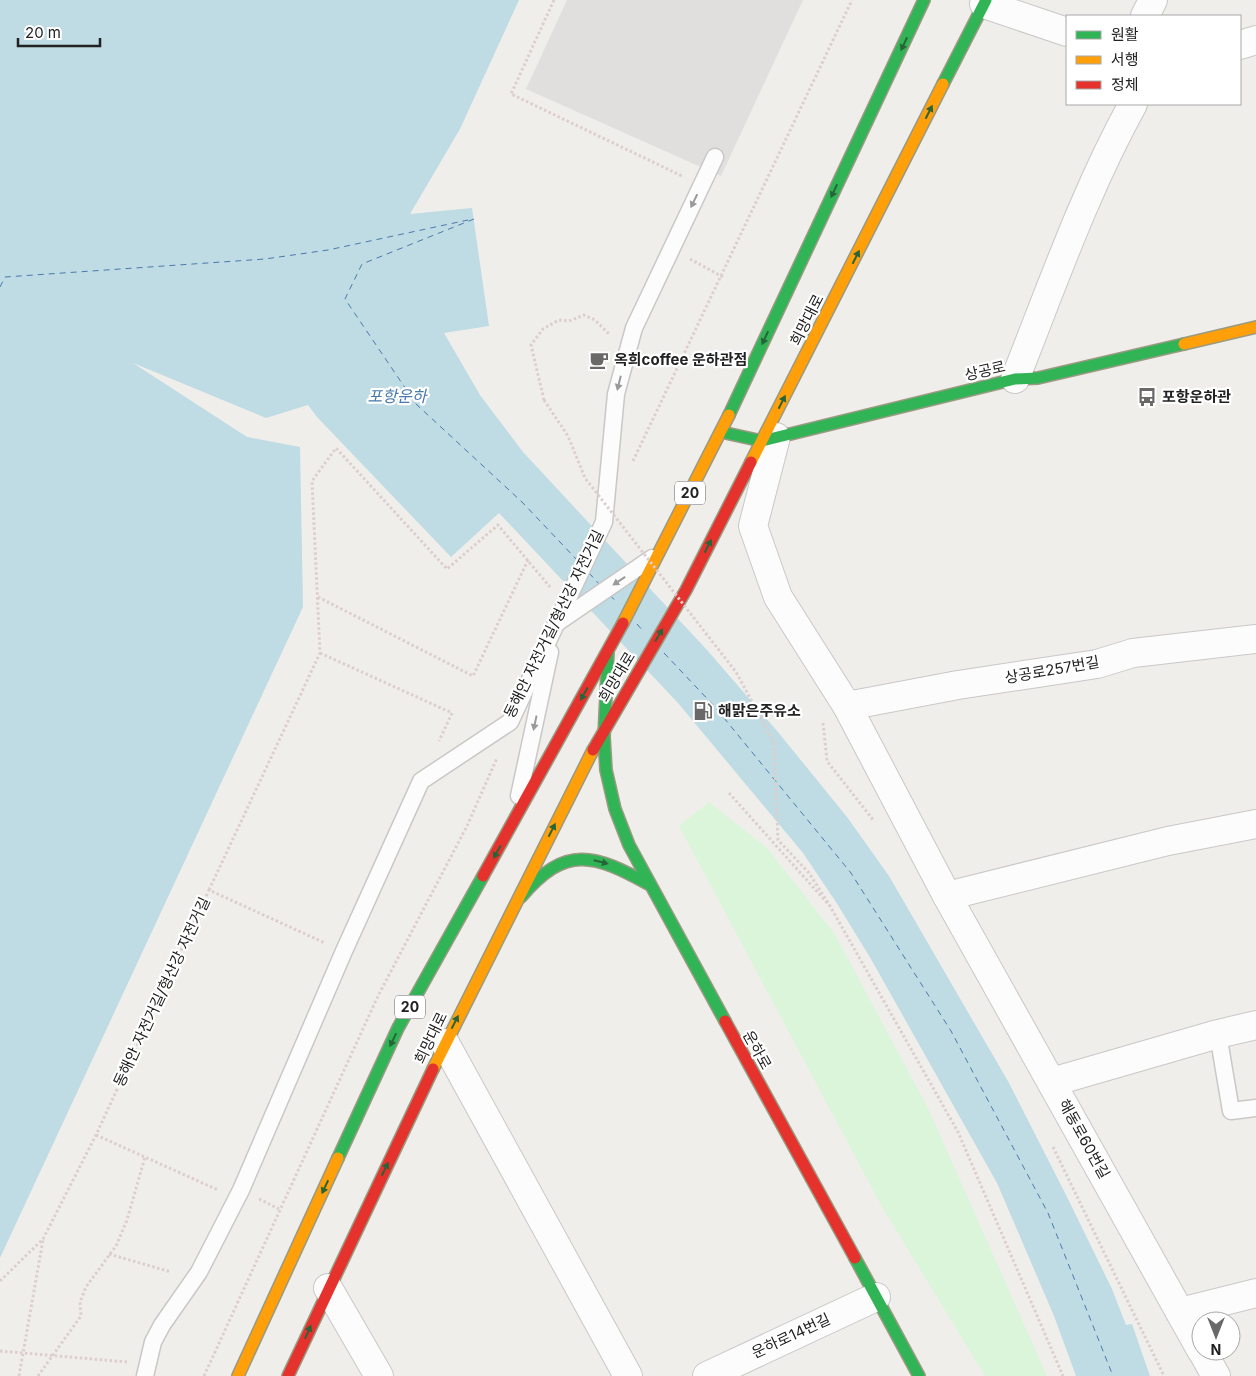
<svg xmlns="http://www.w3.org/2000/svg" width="1256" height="1376" viewBox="0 0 1256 1376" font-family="Inter,'Noto Sans KR',sans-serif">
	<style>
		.park { fill: #daf5da }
		.parking { fill: #e0dfde }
		.water { fill: #bfdbe3 }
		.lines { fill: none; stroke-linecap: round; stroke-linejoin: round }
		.ferry { stroke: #4a7aab; stroke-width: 1; stroke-dasharray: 6 5; stroke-linecap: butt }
		.lane-casing { stroke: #c9c8c7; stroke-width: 19 }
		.street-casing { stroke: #c9c8c7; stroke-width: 30 }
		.fast-casing { stroke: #999a82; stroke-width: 14 }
		.slow-casing { stroke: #999a82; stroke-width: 14 }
		.jam-casing { stroke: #999a82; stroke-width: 14 }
		.path { stroke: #dccecd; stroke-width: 3; stroke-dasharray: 2.5 2.5; stroke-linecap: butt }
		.lane { stroke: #fdfcfc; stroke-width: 16 }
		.street { stroke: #fdfcfc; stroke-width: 28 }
		.fast { stroke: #30b455; stroke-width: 11 }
		.slow { stroke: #ff9f0a; stroke-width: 11 }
		.jam { stroke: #e5322d; stroke-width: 11 }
		.path-bridge { stroke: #dccecd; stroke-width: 3; stroke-dasharray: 2.5 2.5; stroke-linecap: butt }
		.oneway { fill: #286439 }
		.oneway2 { fill: #9a9a9a }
		.labels { text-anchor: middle; stroke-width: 4.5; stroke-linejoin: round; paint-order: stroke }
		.shield { fill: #fff; stroke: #646464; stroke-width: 1 }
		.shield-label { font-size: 14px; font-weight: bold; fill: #222 }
		.street-label { font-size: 15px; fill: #222; stroke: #fff }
		.poi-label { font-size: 15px; font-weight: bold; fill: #222; stroke: #fff; text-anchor: start }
		.water-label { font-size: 16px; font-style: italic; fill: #4a7aab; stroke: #fff }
	</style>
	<rect width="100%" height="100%" fill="#f0eeeb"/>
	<!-- park -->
	<path class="park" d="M709,802L767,848L834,933L928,1108L1047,1376H985L882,1207L679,826Z"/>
	<!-- parking -->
	<path class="parking" d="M567,0H803L721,176L526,89Z"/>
	<!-- water -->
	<path class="water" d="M0,0H519L460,129L410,214L472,208L489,326L444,333L480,395L523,452L707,650L778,732L847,817L889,876L1009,1083L1066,1195L1112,1289L1126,1325L1132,1324L1150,1376H1076L1054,1316L997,1183L871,959L836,902L803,853L678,703L499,513L451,557L317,417L308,405L266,418L133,363L247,437L300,447L303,607L0,1258Z"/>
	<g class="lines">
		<!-- ferry -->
		<g class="ferry">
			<path d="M474,219L362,264L345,299L416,404L522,502L578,561"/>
			<path d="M0,287L5,277L265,259L328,250L468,220"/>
			<path d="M589,573L600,585"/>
			<path d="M610,595L617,603"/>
			<path d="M637,624L644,632"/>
			<path d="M664,653L715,707L851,873L951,1031L1048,1213L1113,1376"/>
		</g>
		<!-- lane casing -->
		<g class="lane-casing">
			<g id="lane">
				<path d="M557,623L652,558"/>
				<path d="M519,796L550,652"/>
				<path d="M1218,1034L1231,1111L1256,1108"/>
				<path d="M145,1376L153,1342L162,1325L199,1272L241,1190L344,951L421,781L510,722L604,522L616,394L634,328L715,157"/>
			</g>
		</g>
		<!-- street casing -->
		<g class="street-casing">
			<g id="street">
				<path d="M984,4L1067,32"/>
				<path d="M1145,16L1153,0"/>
				<path d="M1240,45L1256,40"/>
				<path d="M1015,379C1052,286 1085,191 1133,104"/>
				<path d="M776,437L753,526L778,597L847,706L947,896L1201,1350"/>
				<path d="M847,706L958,685L1097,664L1133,653L1256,639"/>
				<path d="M947,896L1168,841L1256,824"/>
				<path d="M445,1043L628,1376"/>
				<path d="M1052,1082L1218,1034L1256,1025"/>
				<path d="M328,1288L379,1376"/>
				<path d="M1180,1312L1256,1293"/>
				<path d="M1202,1351L1216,1376"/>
				<path d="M707,1376L876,1297"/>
			</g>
		</g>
		<!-- fast casing -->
		<g class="fast-casing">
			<g id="fast">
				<path d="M943,84L986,0"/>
				<path d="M729,415L924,0"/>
				<path d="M721,432L762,441L1015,379L1038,378L1184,344"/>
				<path d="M608,652L604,737L606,770L615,809L629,845L725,1021"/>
				<path d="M521,897C566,844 594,854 650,885"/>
				<path d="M338,1158L398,1028L483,876"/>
				<path d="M855,1258L919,1376"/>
			</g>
		</g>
		<!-- slow casing -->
		<g class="slow-casing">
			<g id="slow">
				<path d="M1184,344L1256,327"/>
				<path d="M751,462L943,84"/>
				<path d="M623,623L729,415"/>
				<path d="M433,1069L593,750"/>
				<path d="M238,1376L338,1158"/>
			</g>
		</g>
		<!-- jam casing -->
		<g class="jam-casing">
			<g id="jam">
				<path d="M593,750L686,590L751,462"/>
				<path d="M483,876L623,623"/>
				<path d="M725,1021L855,1258"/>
				<path d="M288,1376L433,1069"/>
			</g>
		</g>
		<!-- path -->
		<g class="path">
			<path d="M554,0L511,94L682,176"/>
			<path d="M690,259L723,277"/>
			<path d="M544,400L531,345L543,329L559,320L569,321L584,315L595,320L610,335"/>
			<path d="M633,461L852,0"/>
			<path d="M318,597L473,676L528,560"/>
			<path d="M320,653L452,713L439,741"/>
			<path d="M823,723L827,761L874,821"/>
			<path d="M729,793L830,906L958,1132L1063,1376"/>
			<path d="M209,890L320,653L312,481L336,448L447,569L498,525L550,587"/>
			<path d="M96,1135L218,1190"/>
			<path d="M1053,1147L1164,1376"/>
			<path d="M259,1199L279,1209"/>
			<path d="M109,1254L171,1272"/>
			<path d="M0,1281L43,1239L96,1135L209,890L325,943"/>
			<path d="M0,1351L127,1362"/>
			<path d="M19,1376L43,1240"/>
			<path d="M38,1376L81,1316L80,1302L86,1287L116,1246L127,1220L145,1157"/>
			<path d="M204,1376L378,996L467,826L497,758"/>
		</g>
		<!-- lane -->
		<use href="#lane" class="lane"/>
		<!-- street -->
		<use href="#street" class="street"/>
		<!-- fast -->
		<use href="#fast" class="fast"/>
		<!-- slow -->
		<use href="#slow" class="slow"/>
		<!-- jam -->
		<use href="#jam" class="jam"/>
		<!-- path-bridge -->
		<path class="path-bridge" d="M544,400L568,436L585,478L736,672L774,742L778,840L809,873L830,906"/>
	</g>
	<!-- one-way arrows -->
	<defs><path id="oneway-solid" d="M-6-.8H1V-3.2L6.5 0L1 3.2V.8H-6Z" transform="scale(1.25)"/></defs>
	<g class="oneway">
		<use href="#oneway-solid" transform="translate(904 44) rotate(115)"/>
		<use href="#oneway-solid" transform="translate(929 112) rotate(-63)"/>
		<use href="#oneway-solid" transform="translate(834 191) rotate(115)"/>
		<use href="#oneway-solid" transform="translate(856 257) rotate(-63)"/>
		<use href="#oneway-solid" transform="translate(765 338) rotate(115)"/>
		<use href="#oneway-solid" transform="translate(782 402) rotate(-63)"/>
		<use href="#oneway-solid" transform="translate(708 546) rotate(-63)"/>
		<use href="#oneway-solid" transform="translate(659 635) rotate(-60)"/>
		<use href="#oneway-solid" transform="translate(584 694) rotate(119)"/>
		<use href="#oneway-solid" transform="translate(552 830) rotate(-63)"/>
		<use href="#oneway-solid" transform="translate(497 852) rotate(119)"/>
		<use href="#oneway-solid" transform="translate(601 862) rotate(14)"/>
		<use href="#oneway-solid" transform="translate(455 1022) rotate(-63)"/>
		<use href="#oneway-solid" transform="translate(393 1040) rotate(115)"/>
		<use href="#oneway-solid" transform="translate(385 1169) rotate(-64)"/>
		<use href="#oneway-solid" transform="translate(325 1187) rotate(115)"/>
		<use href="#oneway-solid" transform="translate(308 1332) rotate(-66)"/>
	</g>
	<g class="oneway2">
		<use href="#oneway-solid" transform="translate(694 201) rotate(116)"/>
		<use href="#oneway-solid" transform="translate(619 383) rotate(104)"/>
		<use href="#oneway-solid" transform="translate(619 581) rotate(146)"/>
		<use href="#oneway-solid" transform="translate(535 723) rotate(102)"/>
	</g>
	<!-- icons -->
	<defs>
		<g id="cafe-bare" transform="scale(1.5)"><path d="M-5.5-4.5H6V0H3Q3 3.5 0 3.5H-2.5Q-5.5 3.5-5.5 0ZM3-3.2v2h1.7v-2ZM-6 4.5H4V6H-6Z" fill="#6a6968" stroke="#fff" stroke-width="2.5" paint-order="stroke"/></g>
		<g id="bus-bare" transform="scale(1.5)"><path d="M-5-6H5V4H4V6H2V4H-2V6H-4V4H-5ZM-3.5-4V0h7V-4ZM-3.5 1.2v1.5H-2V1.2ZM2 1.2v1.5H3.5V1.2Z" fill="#6a6968" stroke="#fff" stroke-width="2.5" paint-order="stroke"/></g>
		<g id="fuel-bare" transform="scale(1.5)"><path d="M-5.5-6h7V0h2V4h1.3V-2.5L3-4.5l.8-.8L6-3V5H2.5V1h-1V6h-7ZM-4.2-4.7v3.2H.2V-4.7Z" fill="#6a6968" stroke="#fff" stroke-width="2.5" paint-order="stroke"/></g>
	</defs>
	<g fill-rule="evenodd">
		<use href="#cafe-bare" x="599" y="360"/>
		<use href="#bus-bare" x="1147" y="397"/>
		<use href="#fuel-bare" x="703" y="711"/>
	</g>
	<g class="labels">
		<!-- shield labels -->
		<g class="shield">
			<rect x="675" y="481.5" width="30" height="23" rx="4"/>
			<rect x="395" y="995.5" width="30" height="23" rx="4"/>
		</g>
		<g class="shield-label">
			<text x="690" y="498">20</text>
			<text x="410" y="1012">20</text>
		</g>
		<!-- street labels -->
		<g class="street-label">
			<text transform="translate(807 320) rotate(-63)" y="5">희망대로</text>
			<text transform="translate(985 371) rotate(-13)" y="5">상공로</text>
			<text transform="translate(554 624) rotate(-64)" y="5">동해안 자전거길/형산강 자전거길</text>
			<text transform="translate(1052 670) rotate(-10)" y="5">상공로257번길</text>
			<text transform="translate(617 677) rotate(-59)" y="5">희망대로</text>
			<text transform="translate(162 992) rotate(-65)" y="5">동해안 자전거길/형산강 자전거길</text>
			<text transform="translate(431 1038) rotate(-64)" y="5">희망대로</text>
			<text transform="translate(757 1050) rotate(61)" y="5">운하로</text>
			<text transform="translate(1084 1139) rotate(61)" y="5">해동로60번길</text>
			<text transform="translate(791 1336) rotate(-25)" y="5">운하로14번길</text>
		</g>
		<!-- poi labels -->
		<g class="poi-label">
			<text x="614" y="365">옥희coffee 운하관점</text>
			<text x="1162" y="402">포항운하관</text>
			<text x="718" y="716">해맑은주유소</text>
		</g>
		<!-- water labels -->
		<g class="water-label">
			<text x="397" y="402">포항운하</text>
		</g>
	</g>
	<!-- legend -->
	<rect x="1066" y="15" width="175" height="90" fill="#ffffff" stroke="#a7a7a7"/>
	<rect x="1076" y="31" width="25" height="8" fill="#30b455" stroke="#a7a7a7"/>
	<text x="1111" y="40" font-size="15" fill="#222222">원활</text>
	<rect x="1076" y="56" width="25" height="8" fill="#ff9f0a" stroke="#a7a7a7"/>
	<text x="1111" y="65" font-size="15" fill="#222222">서행</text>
	<rect x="1076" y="81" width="25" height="8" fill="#e5322d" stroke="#a7a7a7"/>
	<text x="1111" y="90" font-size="15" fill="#222222">정체</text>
	<!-- north arrow -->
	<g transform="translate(1216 1336) rotate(180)"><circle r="24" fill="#ffffff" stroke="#a7a7a7"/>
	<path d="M0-4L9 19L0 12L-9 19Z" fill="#6a6968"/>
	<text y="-8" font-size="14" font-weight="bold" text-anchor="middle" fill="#222222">N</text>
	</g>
	<!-- scale -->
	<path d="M18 38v8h82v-8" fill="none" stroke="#222222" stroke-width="2.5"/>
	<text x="25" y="38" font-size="15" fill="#222222" stroke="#ffffff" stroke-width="4" paint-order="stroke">20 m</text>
</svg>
